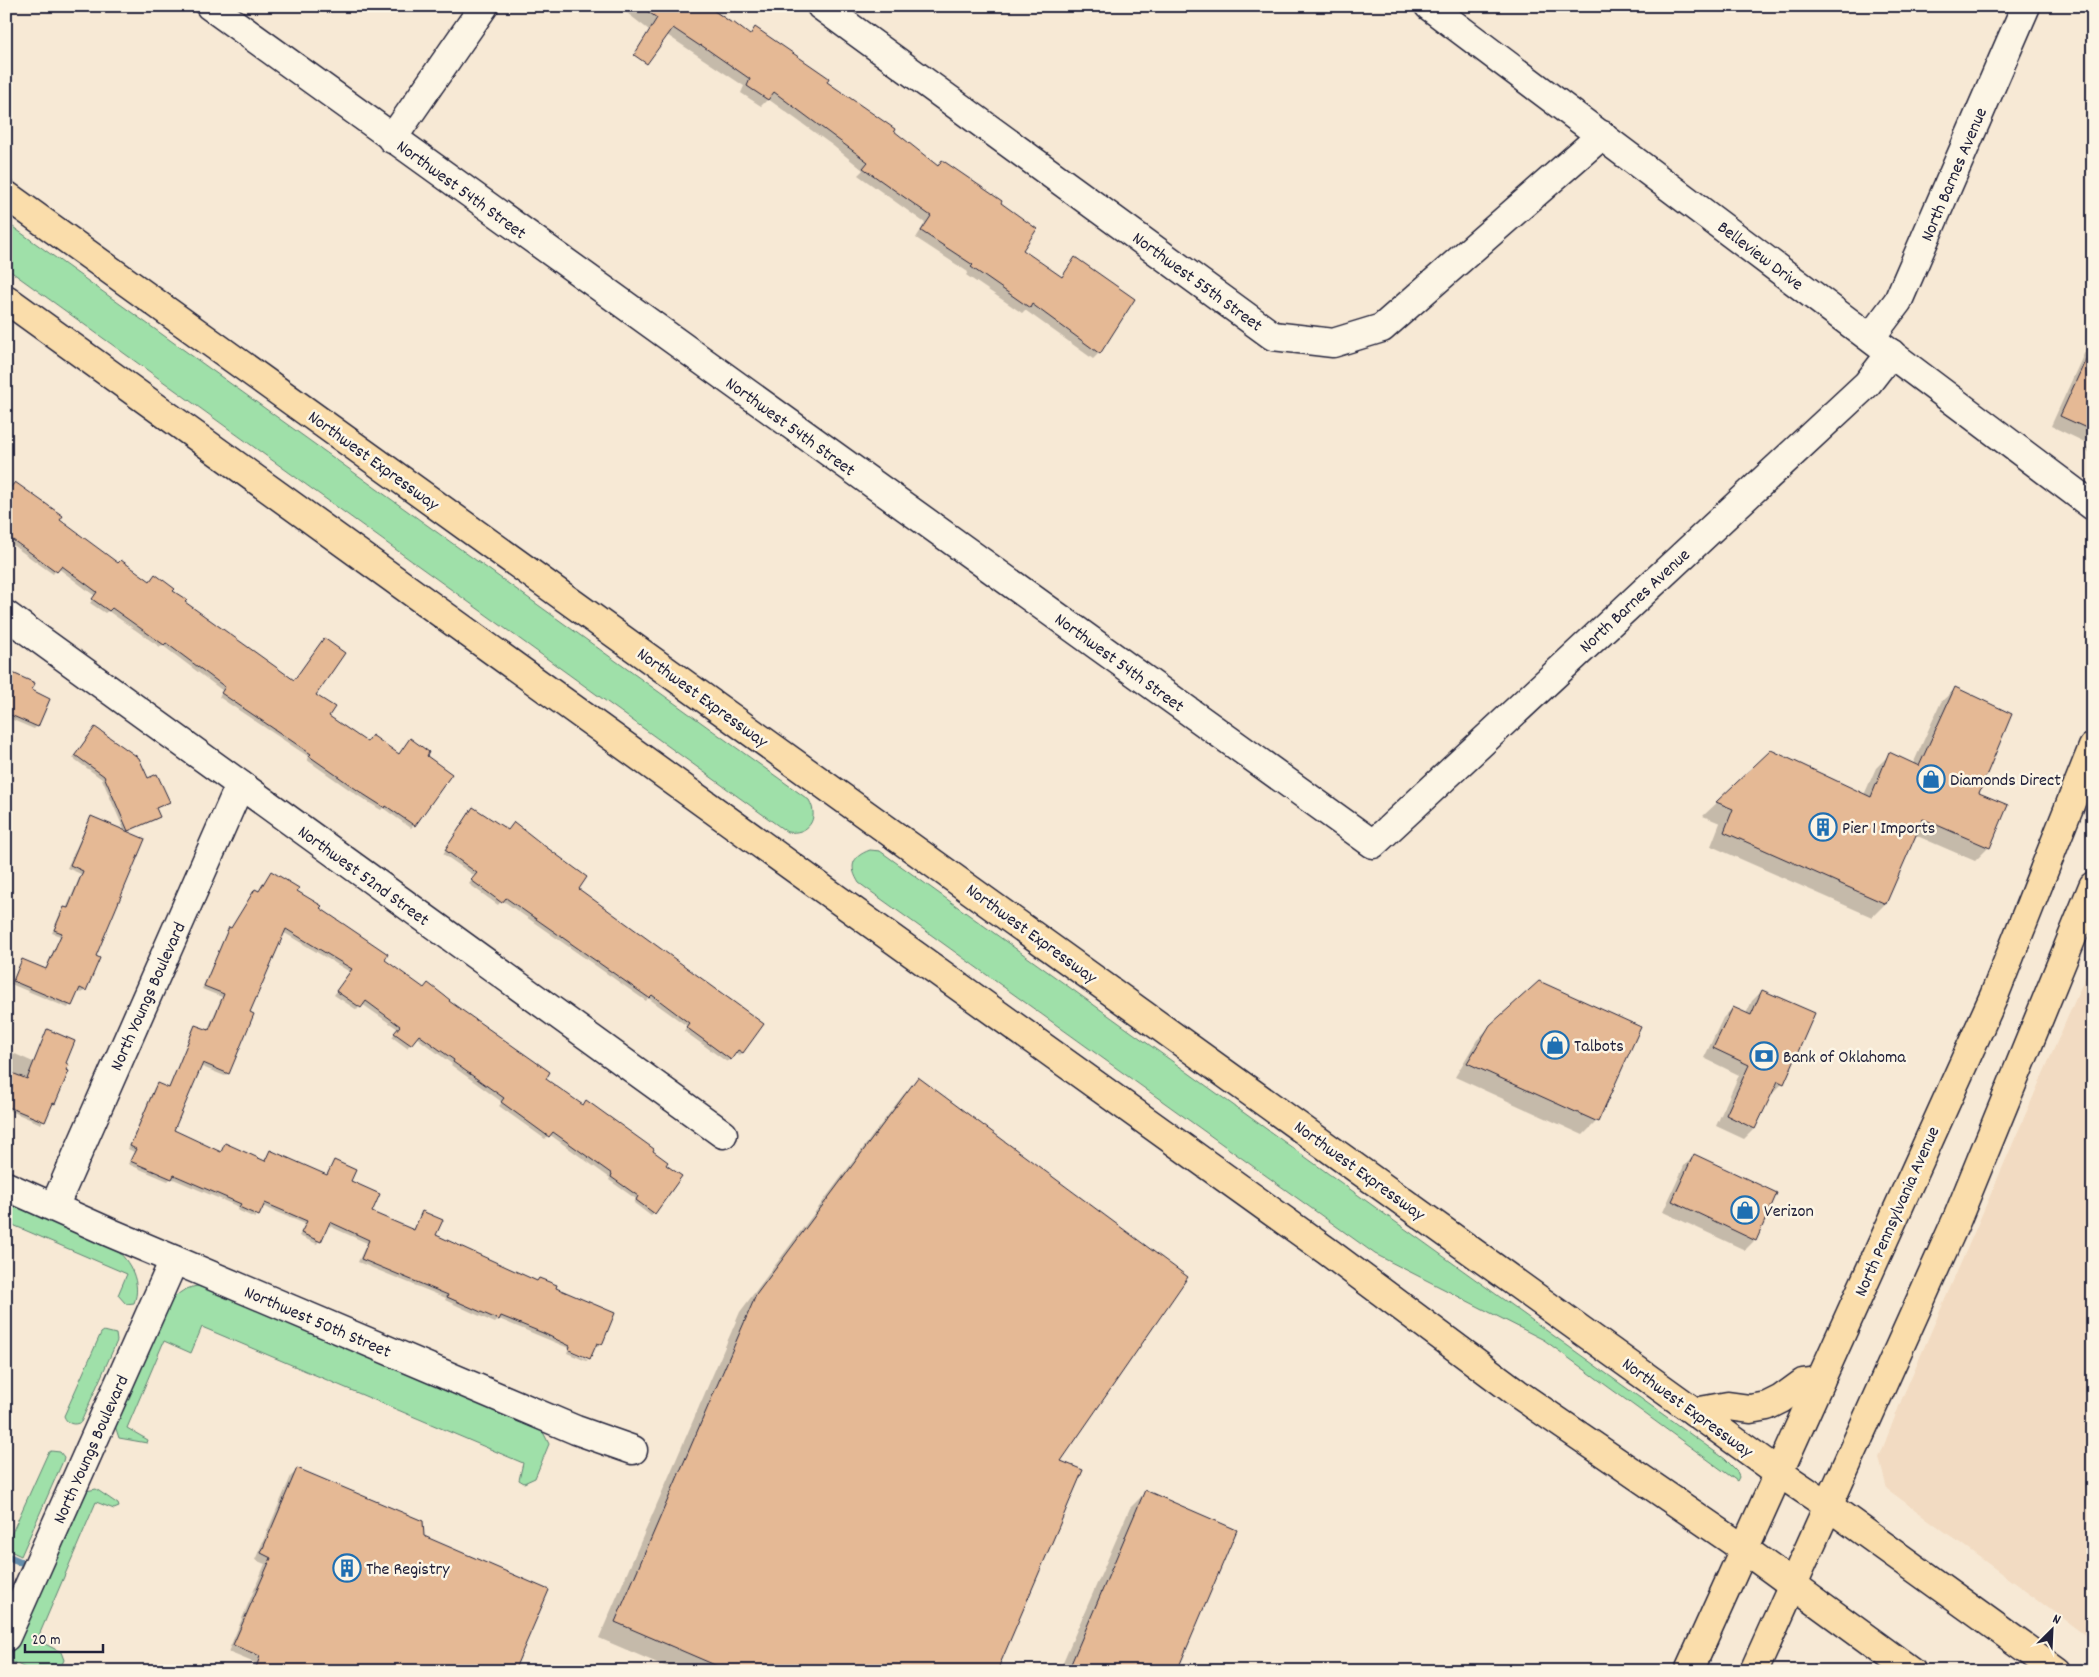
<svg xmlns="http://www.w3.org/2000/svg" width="2099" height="1677" viewBox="0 0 2099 1677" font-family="Dekko,sans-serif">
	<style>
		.built { fill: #f2dbc2 }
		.green { fill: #9fe0a9; stroke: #608172 }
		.shadow { fill: #0003 }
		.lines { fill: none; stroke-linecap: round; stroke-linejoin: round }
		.stream { stroke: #658daa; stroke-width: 8 }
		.building { fill: #e5b995; stroke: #22223b }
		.minor-casing { stroke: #22223b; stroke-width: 31 }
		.major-casing { stroke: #22223b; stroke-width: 31 }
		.highway-casing { stroke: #22223b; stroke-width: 31 }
		.minor { stroke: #fcf5e5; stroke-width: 28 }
		.major { stroke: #faddab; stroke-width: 28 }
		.highway { stroke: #faddab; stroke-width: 28 }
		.labels { text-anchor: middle; stroke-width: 5; stroke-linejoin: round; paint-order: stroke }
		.street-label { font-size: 18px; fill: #22223b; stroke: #fcf5e5 }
		.poi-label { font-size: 18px; fill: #22223b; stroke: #fcf5e5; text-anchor: start }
	</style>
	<rect width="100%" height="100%" fill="#f7e9d5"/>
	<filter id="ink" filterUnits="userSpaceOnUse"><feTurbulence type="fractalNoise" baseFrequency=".02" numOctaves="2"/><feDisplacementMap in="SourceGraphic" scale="10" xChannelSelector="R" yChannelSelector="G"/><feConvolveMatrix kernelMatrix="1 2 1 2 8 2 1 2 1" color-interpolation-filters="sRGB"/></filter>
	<g filter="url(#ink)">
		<!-- built -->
		<path class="built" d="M2093,959V1641L1887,1489L1879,1458L1903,1396Z"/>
		<!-- green -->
		<g class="green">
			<path d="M6,222L809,800C820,819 808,835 787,832L6,268Z"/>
			<path d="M870,850L880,851L1725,1459L1736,1470L1739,1477L1737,1481L1544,1340L1375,1254L859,883C849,867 851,857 870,850Z"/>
			<path d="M6,1201L115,1249C130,1260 142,1284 134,1303L126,1304L118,1295L127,1274L6,1222Z"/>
			<path d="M197,1286L214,1290L539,1429L544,1434L549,1444L535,1478L524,1483L519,1480L523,1463L202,1327L191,1353L164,1341L127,1428L148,1440L147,1443L119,1438L115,1426L166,1309C174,1296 181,1289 197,1286Z"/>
			<path d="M104,1331L116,1334L117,1341L81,1422C74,1426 67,1424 64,1416L101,1333Z"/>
			<path d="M51,1451L60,1452L64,1457L63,1461L21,1556L6,1549V1546L48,1453Z"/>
			<path d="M96,1489L118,1504L119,1507L114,1509L96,1502L37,1640L61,1652L64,1660L59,1671H32L8,1660L84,1495L86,1491Z"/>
		</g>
		<!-- shadow -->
		<g class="shadow">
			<path d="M618,6H709L749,35L755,29L937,167L942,161L999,204L1022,251L1061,278L1075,259L1099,353L1093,359L1025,310L1022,313L966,275L968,272L916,238L925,223L858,175L863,170L832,145L768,99L761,106L741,93L744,86L667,35L662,40Z"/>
			<path d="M2093,334V454L2086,451L2089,444L2051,426Z"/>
			<path d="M6,494L58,521L118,565L149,582L172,591L183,603L315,695L327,716L366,743L398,755L425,756L450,774L414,825L411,828L383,808L381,810L360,797L307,760L309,757L219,697L223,691L162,645L160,647L108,611L105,613L90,603L95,596L58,568L53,574L11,544L9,545L6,544Z"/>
			<path d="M6,672L30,691L37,726L34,729L6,717Z"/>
			<path d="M1955,689L1989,847L1975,861L1915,835L1885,904L1872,917L1711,846L1720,823L1703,816L1771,752L1864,795L1876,768L1890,754L1913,764L1941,702Z"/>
			<path d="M92,731L147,780L168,802L155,809L158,817L155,820L126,832L85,990L82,993L77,991L68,1008L11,984L22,961L45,970L60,936L52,933L61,911L64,908L66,909L81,874L67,868L89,820L91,817L125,832L102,779L73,758Z"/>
			<path d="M470,811L763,1025L742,1053L739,1056L735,1052L727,1062L684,1031L687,1026L648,998L646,1001L502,900L498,905L469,884L475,876L443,854Z"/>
			<path d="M255,891L258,892L295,891L383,960L424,989L447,1001L544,1079L582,1106L586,1101L654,1213L651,1216L634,1203L636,1199L609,1180L610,1178L549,1134L545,1139L499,1106L502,1102L451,1065L452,1064L416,1037L407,1048L392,1037L398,1029L362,1004L357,1010L334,995L350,972L283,932L249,1013L228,1073L225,1076L200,1066L172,1131L220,1152L225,1145L264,1162L271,1152L326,1176L334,1161L370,1213L413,1231L422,1213L434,1236L554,1289L600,1344L598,1347L595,1346L590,1357L499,1319L495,1323L445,1300L446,1298L358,1262L367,1243L327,1225L317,1244L299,1236L305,1224L262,1206L255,1218L237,1210L239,1207L171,1178L168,1181L128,1164L134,1152L128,1149L154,1088L157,1085L168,1089L193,1029L196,1026L207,1031L222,997L202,989L227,932L230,929Z"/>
			<path d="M1762,991L1783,1083L1773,1093L1771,1092L1754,1129L1744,1139L1716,1126L1739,1075L1704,1058L1723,1018L1733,1008L1746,1014L1752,1001Z"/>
			<path d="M1491,1026L1597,1121L1583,1135L1455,1077L1477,1040Z"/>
			<path d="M48,1031L64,1064L54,1103L41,1124L6,1109V1050L33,1062Z"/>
			<path d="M919,1079L1059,1462L996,1671H676L599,1638L740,1312L903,1095Z"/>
			<path d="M1694,1156L1755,1240L1745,1250L1663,1212L1684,1166Z"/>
			<path d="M568,1350L588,1360L586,1361L567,1353Z"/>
			<path d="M298,1470L423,1537L513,1671H252L255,1663L228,1652L265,1564L255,1560L291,1476Z"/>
			<path d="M1146,1492L1175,1671H1059L1130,1508Z"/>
		</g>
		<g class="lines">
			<!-- stream -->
			<path class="stream" d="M6,1556L20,1562"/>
		</g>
		<!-- building -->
		<g class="building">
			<path d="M640,6H707L732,23L733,22L750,35L755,27L829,78L827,82L895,129L894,131L938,166L942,160L1002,201L1001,203L1037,229L1023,250L1062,277L1075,257L1135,299L1100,354L1032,304L1030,308L971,267L973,265L921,231L931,216L863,168L868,162L774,92L768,100L747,86L750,79L701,45L700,46L673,28L647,64L634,55L657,18Z"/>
			<path d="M2093,344V431L2060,416Z"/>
			<path d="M15,482L63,516L60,520L118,563L121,560L150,581L155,574L175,589L173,591L187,600L185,602L294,680L324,638L345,653L316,695L335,707L329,716L367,742L372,735L399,754L410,738L429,752L427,756L452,774L415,826L386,806L385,808L363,794L309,756L311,754L221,693L225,687L166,643L164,645L112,608L109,611L92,599L97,592L62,566L57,572L6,535V493Z"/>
			<path d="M6,670L35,683L32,690L50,699L38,727L6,713Z"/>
			<path d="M1955,687L2012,714L1979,793L2008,805L1990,848L1923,819L1886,904L1724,832L1733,809L1716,802L1771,750L1871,797L1889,752L1919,766Z"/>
			<path d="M95,727L139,758L148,778L157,774L170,802L156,808L160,817L128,831L104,776L75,755Z"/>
			<path d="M473,807L508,830L514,822L542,844L587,877L579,889L764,1024L743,1053L738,1050L731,1060L686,1027L689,1023L652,995L649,998L506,898L502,903L471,880L477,873L445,850Z"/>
			<path d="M91,816L145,839L96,956L100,958L86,991L80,988L72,1006L13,981L22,959L46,969L62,933L54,930L64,907L68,908L83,871L70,865Z"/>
			<path d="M271,871L299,888L297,891L322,906L320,908L388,954L385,960L424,988L428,983L450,1000L449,1001L550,1072L546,1079L583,1105L586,1100L654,1149L653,1151L668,1162L666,1165L682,1176L655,1214L636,1200L638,1196L611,1177L612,1174L553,1132L549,1137L501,1102L504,1098L453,1062L454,1060L419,1035L411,1045L394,1033L400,1026L366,1001L361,1008L336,991L352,969L286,929L250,1012L254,1014L229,1074L203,1063L174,1130L221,1152L225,1143L265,1161L270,1150L327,1175L334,1160L356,1170L351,1181L380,1194L372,1212L414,1230L422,1211L443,1220L436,1235L537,1281L539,1278L557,1285L556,1288L615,1313L602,1345L597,1343L590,1359L569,1350L570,1346L543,1333L501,1316L499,1320L447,1297L448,1295L361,1259L369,1240L330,1222L321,1242L301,1233L307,1221L265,1203L259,1216L239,1207L241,1204L174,1175L172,1179L130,1161L136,1149L130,1146L157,1083L169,1088L195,1025L209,1030L224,994L204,986L229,927L231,928L255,889L259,891Z"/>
			<path d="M1539,981L1641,1027L1598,1122L1467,1063L1490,1025Z"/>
			<path d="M1762,990L1815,1013L1784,1084L1778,1081L1755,1129L1726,1115L1749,1065L1713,1048L1733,1007L1751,1015Z"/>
			<path d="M47,1029L75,1041L66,1063L69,1065L66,1070L69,1071L55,1104L53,1103L45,1122L6,1106V1086L12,1073L27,1079Z"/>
			<path d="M918,1077L1188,1277L1061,1461L1083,1470L997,1671H729L615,1622L756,1295Z"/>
			<path d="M1694,1154L1777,1193L1756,1241L1672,1201Z"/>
			<path d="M297,1468L423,1521L424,1536L549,1590L514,1671H255L260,1656L233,1645L271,1558L261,1553Z"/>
			<path d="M1145,1490L1237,1530L1177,1671H1068Z"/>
		</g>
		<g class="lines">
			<!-- minor casing -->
			<g class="minor-casing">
				<g id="minor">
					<path d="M210,6L1373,844L1867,384L1891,353"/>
					<path d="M821,6L1273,336L1333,343L1382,328L1602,135"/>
					<path d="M1429,6L2093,506"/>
					<path d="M392,139L484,6"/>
					<path d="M1871,337L1898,301L2026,6"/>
					<path d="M6,615L723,1134"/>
					<path d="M6,1186L111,1233L576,1430L633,1450"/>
					<path d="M54,1207L240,785"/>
					<path d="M6,1637L174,1260"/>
				</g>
			</g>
			<!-- major casing -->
			<g class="major-casing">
				<g id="major">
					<path d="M1689,1671L1994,996L2093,747"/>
					<path d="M1754,1671L1957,1219L2093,886"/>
				</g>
			</g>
			<!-- highway casing -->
			<g class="highway-casing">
				<g id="highway">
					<path d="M6,195L1778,1472L1827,1505L2057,1671"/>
					<path d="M6,299L812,881L1327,1251L1521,1396L1744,1549L1911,1671"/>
					<path d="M1695,1412L1728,1406L1750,1409L1767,1406L1781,1399L1803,1383L1820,1381"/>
				</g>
			</g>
			<!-- minor -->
			<use href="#minor" class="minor"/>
			<!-- major -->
			<use href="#major" class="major"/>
			<!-- highway -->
			<use href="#highway" class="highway"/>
		</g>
	</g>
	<!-- icons -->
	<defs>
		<g id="shop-ring" transform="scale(1.4375)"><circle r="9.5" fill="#fcf5e5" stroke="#1f6fb2" stroke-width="1.5"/><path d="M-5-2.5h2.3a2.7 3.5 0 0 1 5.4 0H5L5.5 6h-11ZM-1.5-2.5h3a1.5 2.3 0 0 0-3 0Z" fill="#1f6fb2"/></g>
		<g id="building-ring" transform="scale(1.4375)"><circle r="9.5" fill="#fcf5e5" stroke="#1f6fb2" stroke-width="1.5"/><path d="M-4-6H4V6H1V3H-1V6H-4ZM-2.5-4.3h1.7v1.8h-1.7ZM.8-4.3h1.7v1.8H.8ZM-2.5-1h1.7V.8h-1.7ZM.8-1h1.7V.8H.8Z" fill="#1f6fb2"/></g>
		<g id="bank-ring" transform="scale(1.4375)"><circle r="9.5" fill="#fcf5e5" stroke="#1f6fb2" stroke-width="1.5"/><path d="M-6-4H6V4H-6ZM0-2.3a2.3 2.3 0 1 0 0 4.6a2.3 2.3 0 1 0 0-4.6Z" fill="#1f6fb2"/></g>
	</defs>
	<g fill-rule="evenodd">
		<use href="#shop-ring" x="1931" y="779"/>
		<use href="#building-ring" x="1823" y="827"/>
		<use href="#shop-ring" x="1555" y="1045"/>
		<use href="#bank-ring" x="1764" y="1056"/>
		<use href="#shop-ring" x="1745" y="1210"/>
		<use href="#building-ring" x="347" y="1568"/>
	</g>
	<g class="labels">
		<!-- street labels -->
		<g class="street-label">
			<text transform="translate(1953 174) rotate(-67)" y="6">North Barnes Avenue</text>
			<text transform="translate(462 189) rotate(36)" y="6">Northwest 54th Street</text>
			<text transform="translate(1761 255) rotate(37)" y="6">Belleview Drive</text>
			<text transform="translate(1198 281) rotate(36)" y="6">Northwest 55th Street</text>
			<text transform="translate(791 426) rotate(36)" y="6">Northwest 54th Street</text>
			<text transform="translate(374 460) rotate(36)" y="6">Northwest Expressway</text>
			<text transform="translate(1634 600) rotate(-43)" y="6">North Barnes Avenue</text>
			<text transform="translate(1120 662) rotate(36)" y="6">Northwest 54th Street</text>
			<text transform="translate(703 697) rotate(36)" y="6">Northwest Expressway</text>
			<text transform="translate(364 875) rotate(36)" y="6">Northwest 52nd Street</text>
			<text transform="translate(1032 933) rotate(36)" y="6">Northwest Expressway</text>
			<text transform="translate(147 996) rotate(-66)" y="6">North Youngs Boulevard</text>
			<text transform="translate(1360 1170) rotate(36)" y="6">Northwest Expressway</text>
			<text transform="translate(1896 1211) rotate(-66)" y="6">North Pennsylvania Avenue</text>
			<text transform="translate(318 1321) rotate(23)" y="6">Northwest 50th Street</text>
			<text transform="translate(1688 1407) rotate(36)" y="6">Northwest Expressway</text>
			<text transform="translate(90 1449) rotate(-66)" y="6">North Youngs Boulevard</text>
		</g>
		<!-- poi labels -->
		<g class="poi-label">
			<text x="1950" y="785">Diamonds Direct</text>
			<text x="1842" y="833">Pier 1 Imports</text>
			<text x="1574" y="1051">Talbots</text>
			<text x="1783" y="1062">Bank of Oklahoma</text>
			<text x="1764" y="1216">Verizon</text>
			<text x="366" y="1574">The Registry</text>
		</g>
	</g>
	<!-- margin -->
	<rect width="2099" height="1677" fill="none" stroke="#fcf5e5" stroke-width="25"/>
	<rect x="12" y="12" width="2074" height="1652" fill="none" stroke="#22223b" stroke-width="2" filter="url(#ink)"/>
	<!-- north arrow -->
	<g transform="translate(2052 1630) rotate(24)" stroke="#fcf5e5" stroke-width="4" paint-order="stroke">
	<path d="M0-4L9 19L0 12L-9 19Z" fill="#22223b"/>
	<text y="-8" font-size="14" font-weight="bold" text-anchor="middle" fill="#22223b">N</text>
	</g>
	<!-- scale -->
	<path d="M25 1644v8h78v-8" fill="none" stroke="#22223b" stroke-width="2.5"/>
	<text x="32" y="1644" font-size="15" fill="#22223b" stroke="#fcf5e5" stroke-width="4" paint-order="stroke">20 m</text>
</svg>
